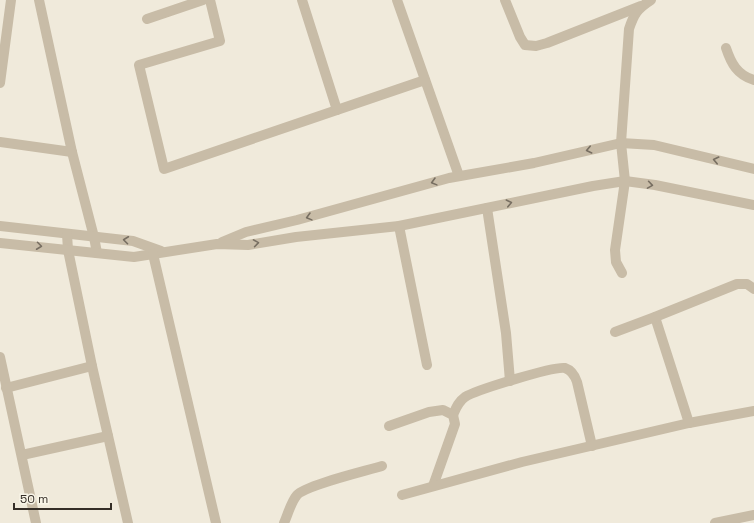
<svg xmlns="http://www.w3.org/2000/svg" width="754" height="523" viewBox="0 0 754 523" font-family="'Space Grotesk',sans-serif">
	<style>
		.lines { fill: none; stroke-linecap: round; stroke-linejoin: round }
		.street { stroke: #c8bca7; stroke-width: 10 }
		.oneway { stroke: #776e61 }
	</style>
	<rect width="100%" height="100%" fill="#f0eadb"/>
	<g class="lines">
		<!-- street -->
		<g class="street">
			<path d="M39,0L72,152L94,237L97,253"/>
			<path d="M210,0L220,41L139,65L164,169L425,80"/>
			<path d="M302,0L337,110"/>
			<path d="M397,0L459,176"/>
			<path d="M505,0L520,37L525,45L536,46L547,43L641,6"/>
			<path d="M147,19L203,0"/>
			<path d="M726,48C731,63 737,75 754,80"/>
			<path d="M0,83L11,0"/>
			<path d="M0,142L72,152"/>
			<path d="M487,208L506,333L510,381"/>
			<path d="M0,226L133,241L161,251"/>
			<path d="M399,226L427,365"/>
			<path d="M67,234L68,250L92,366L128,523"/>
			<path d="M222,242L246,232L297,220L449,178L534,163L621,143L654,145L754,169"/>
			<path d="M0,243L134,257L217,244L248,245L296,237L399,226L593,186L625,181L655,185L754,205"/>
			<path d="M153,254L216,523"/>
			<path d="M622,273L616,262L615,250L625,181L621,143L629,29C634,14 637,9 651,0"/>
			<path d="M655,317L689,423L754,411"/>
			<path d="M615,332L655,317L737,284H747L754,289"/>
			<path d="M0,357L36,523"/>
			<path d="M6,388L92,366"/>
			<path d="M453,415C456,408 458,402 465,397C476,390 554,366 565,368C571,370 575,376 577,382L592,446"/>
			<path d="M389,426L429,412L443,410L453,415L455,424L433,486"/>
			<path d="M22,455L108,436"/>
			<path d="M402,495L522,462L689,423"/>
			<path d="M284,523C288,514 291,502 297,495C306,485 366,471 382,466"/>
			<path d="M715,523L754,515"/>
		</g>
	</g>
	<!-- one-way arrows -->
	<defs><path id="oneway-chevron" d="M-2-3.5L2.5 0L-2 3.5" fill="none" stroke-width="1.6" stroke-linecap="round" stroke-linejoin="round"/></defs>
	<g class="oneway">
		<use href="#oneway-chevron" transform="translate(589 150) rotate(167)"/>
		<use href="#oneway-chevron" transform="translate(716 160) rotate(-167)"/>
		<use href="#oneway-chevron" transform="translate(434 182) rotate(165)"/>
		<use href="#oneway-chevron" transform="translate(650 185) rotate(9)"/>
		<use href="#oneway-chevron" transform="translate(509 203) rotate(-13)"/>
		<use href="#oneway-chevron" transform="translate(309 217) rotate(165)"/>
		<use href="#oneway-chevron" transform="translate(126 240) rotate(-173)"/>
		<use href="#oneway-chevron" transform="translate(256 243) rotate(-9)"/>
		<use href="#oneway-chevron" transform="translate(39 246) rotate(7)"/>
	</g>
	<!-- scale -->
	<path d="M14 503v6h97v-6" fill="none" stroke="#352e27" stroke-width="2"/>
	<text x="20" y="503" font-size="12" fill="#352e27" stroke="#f8f4e7" stroke-width="3" paint-order="stroke">50 m</text>
</svg>
